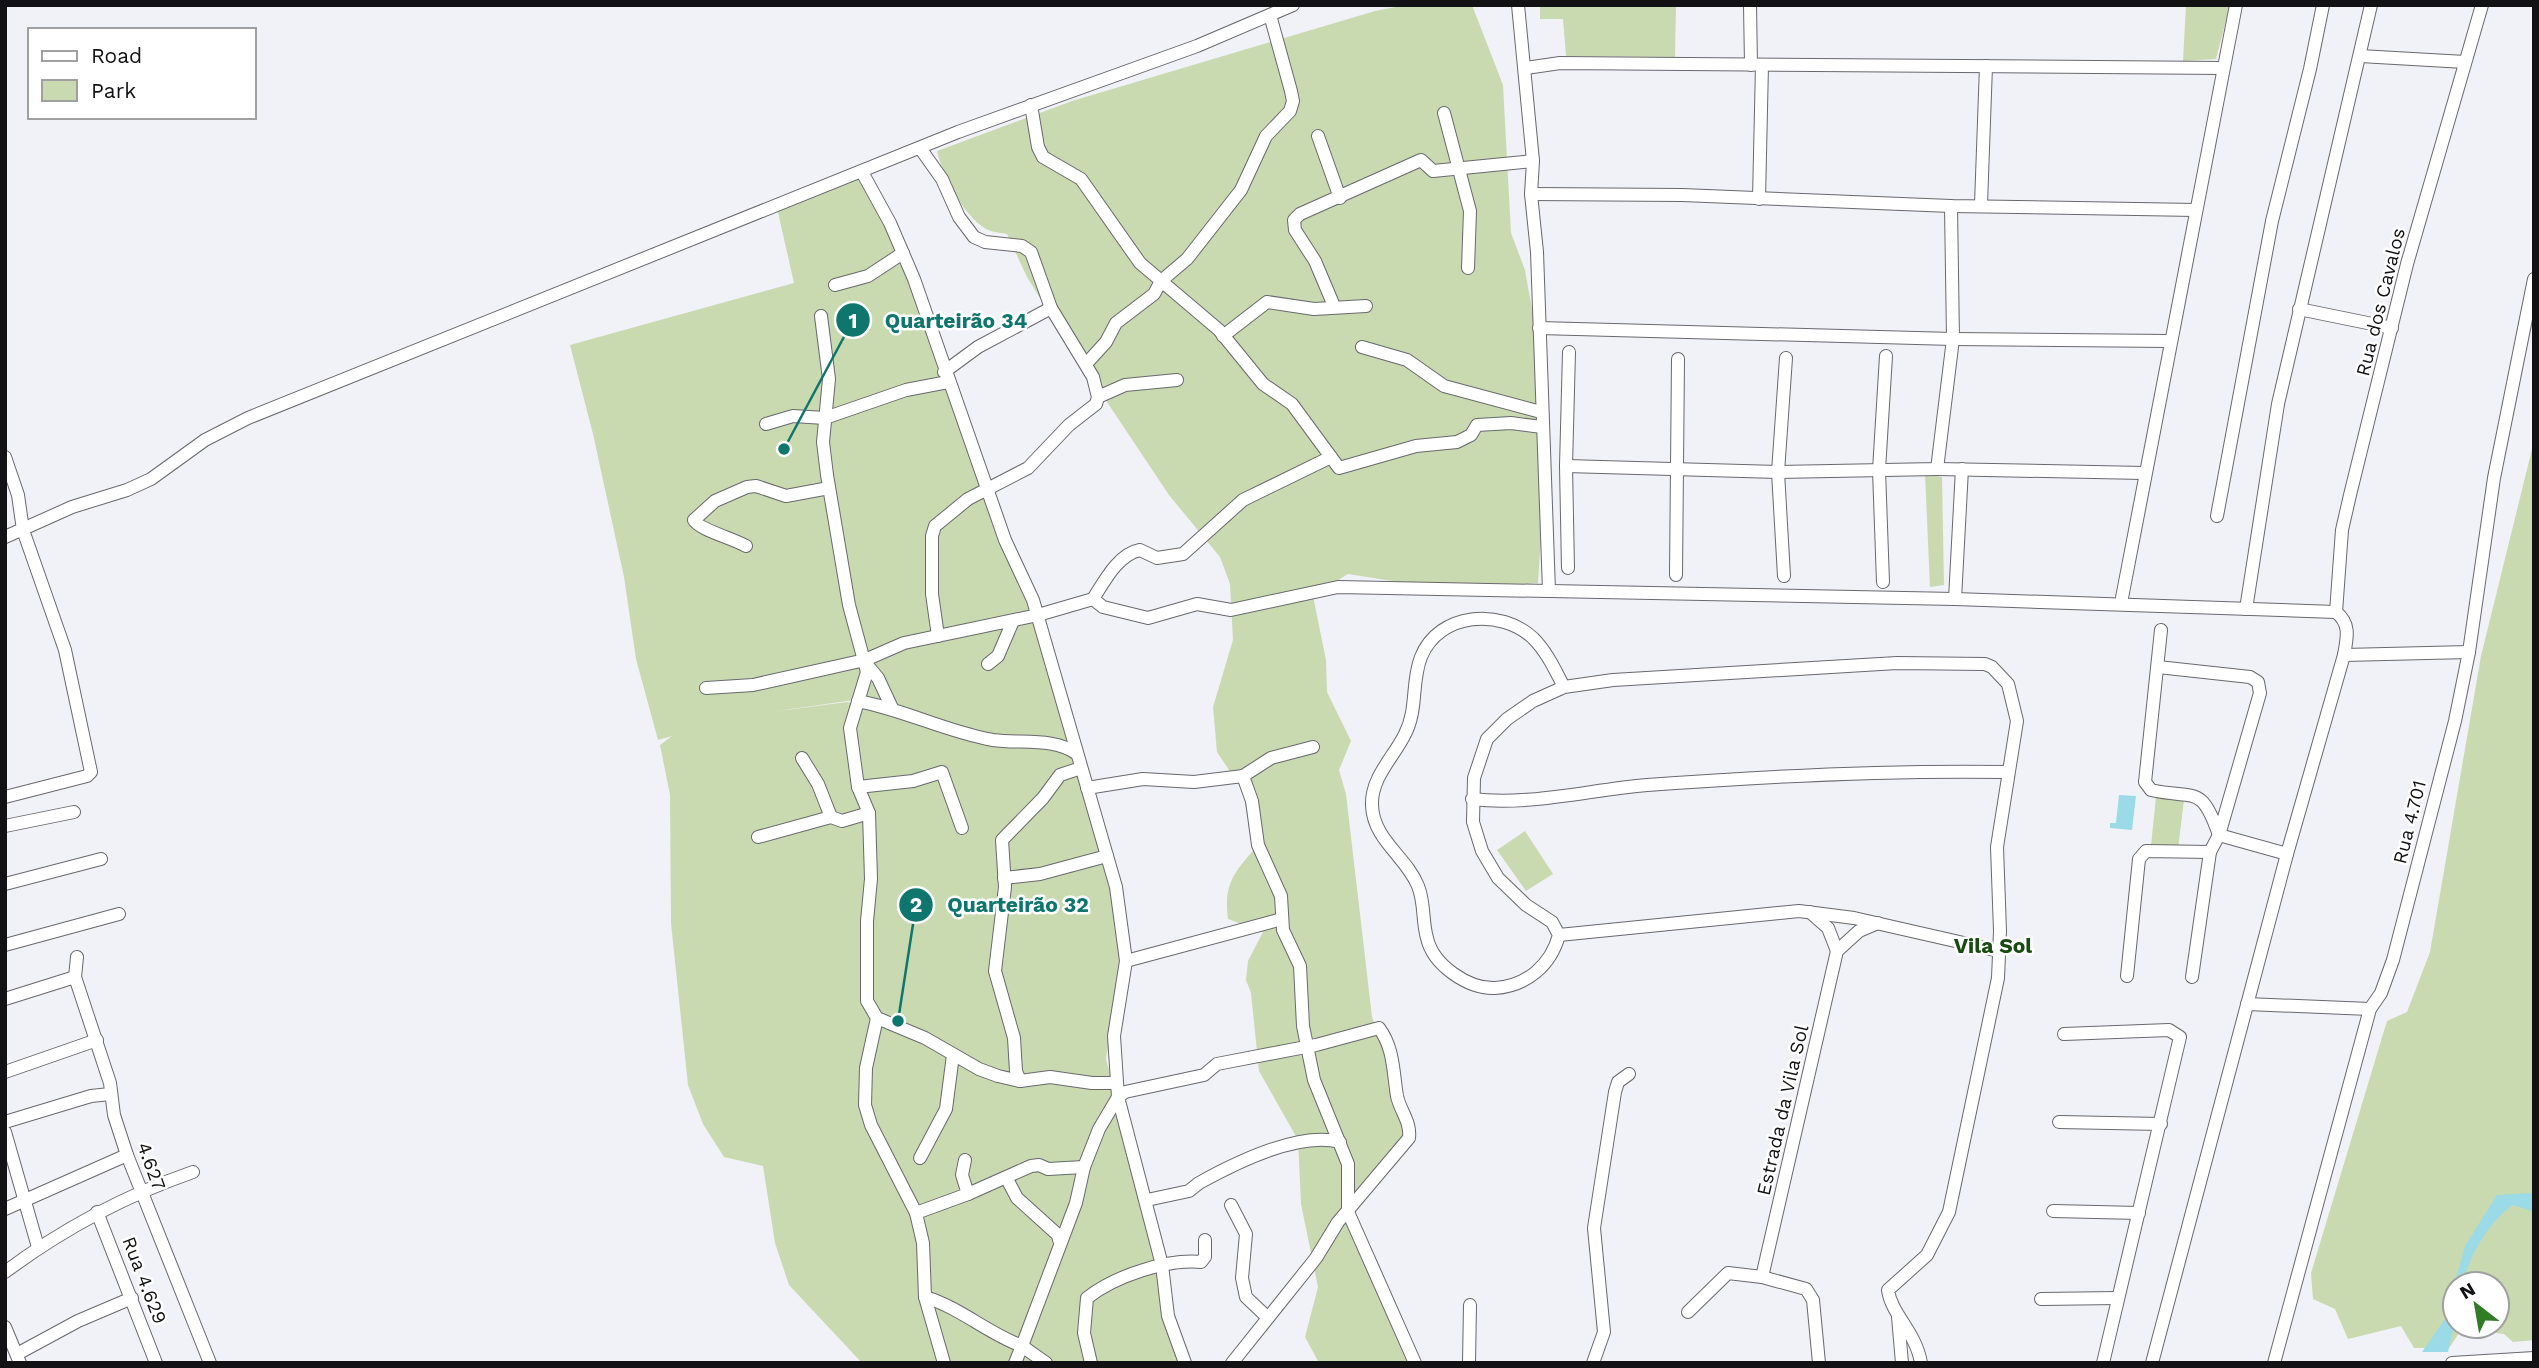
<svg xmlns="http://www.w3.org/2000/svg" width="2539" height="1368" viewBox="0 0 2539 1368" font-family="'Work Sans',sans-serif">
	<style>
		.green { fill: #c9dab0; fill-rule: evenodd }
		.water { fill: #9bdbe7 }
		.lines { fill: none; stroke-linecap: round; stroke-linejoin: round }
		.minor-casing { stroke: #68686e; stroke-width: 14 }
		.minor { stroke: #fff; stroke-width: 12 }
		.labels { text-anchor: middle; stroke-width: 5; stroke-linejoin: round; paint-order: stroke }
		.street-label { font-size: 19px; fill: #121214; stroke: #fff }
		.neighbourhood-label { font-size: 21px; font-weight: bold; fill: #194a12; stroke: #fff }
		.leader { fill: none; stroke: #0f766e; stroke-width: 2.5 }
		.callout-dot { fill: #0f766e; stroke: #fff; stroke-width: 2.5 }
		.mark-label { font-size: 21px; text-anchor: middle; font-weight: bold; fill: #fff }
		.callout-label { font-size: 21px; text-anchor: middle; font-weight: bold; fill: #0f766e; stroke: #fff; stroke-width: 5; stroke-linejoin: round; paint-order: stroke }
	</style>
	<rect width="100%" height="100%" fill="#f1f1f8"/>
	<!-- green -->
	<g class="green">
		<path d="M1406,5H1472L1503,85L1511,233L1525,270L1535,326L1543,507L1538,583L1443,589L1348,574L1313,596L1326,660L1327,692L1351,741L1339,770L1346,794L1372,1017L1384,1048L1406,1137L1342,1207L1408,1363H1319L1305,1337L1318,1287L1301,1204L1298,1140L1259,1071L1251,993L1246,980L1248,961L1263,932L1228,919C1224,888 1231,875 1253,851L1243,791L1217,752L1213,707L1233,640L1230,584L1220,557L1169,495L1067,342L1027,277L1007,234C1001,233 992,232 986,229C963,215 943,177 937,151L1072,101L1375,11Z"/>
		<path d="M1540,5H1676L1675,57L1566,56L1563,19H1540Z"/>
		<path d="M2186,5H2230L2216,59L2183,61Z"/>
		<path d="M862,176L907,277L978,465L1037,628L1072,743L998,739L878,703L854,700L771,712L847,702L888,709L980,740L1048,747L1075,756L1112,884L1123,960L1106,1059L1152,1234L1165,1314L1181,1363H862L789,1285L775,1243L763,1166L724,1157L703,1124L688,1085L671,923L670,795L660,745L672,736L658,740L636,659L624,577L593,434L570,345L794,283L777,208Z"/>
		<path d="M2534,441V1340L2513,1342L2504,1334L2462,1329L2449,1348H2414L2401,1326L2348,1339L2335,1309L2313,1299L2311,1273L2387,1021L2407,1012L2430,952L2481,656ZM2455,1284H2497V1326H2455Z"/>
		<path d="M1925,474L1942,477L1944,585L1930,587Z"/>
		<path d="M2156,797L2184,800L2178,849L2151,846Z"/>
		<path d="M1525,831L1553,874L1526,891L1497,850Z"/>
	</g>
	<!-- water -->
	<g class="water">
		<path d="M2119,795L2136,796L2132,830L2110,828V823H2116Z"/>
		<path d="M2534,1193V1212L2513,1205C2488,1223 2469,1255 2463,1284H2455V1321L2448,1352H2422L2445,1319L2465,1246L2497,1195Z"/>
	</g>
	<g class="lines">
		<!-- minor casing -->
		<g class="minor-casing">
			<g id="minor">
				<path d="M1518,5L1533,161L1531,194L1537,252L1549,591"/>
				<path d="M1750,5L1751,65"/>
				<path d="M2360,56L2465,62"/>
				<path d="M1526,68L1560,63L2223,68"/>
				<path d="M1031,105L1038,147L1043,157L1081,179L1140,263L1219,330L1263,384L1292,404L1339,468L1416,446L1457,442L1471,435L1477,425L1511,423L1542,427"/>
				<path d="M1444,113L1470,211L1468,268"/>
				<path d="M1318,136L1340,198"/>
				<path d="M920,148L942,179L959,217L974,237L985,242L1022,246L1031,252L1051,308L1093,377L1098,397L1096,404L1069,425L1028,468L968,499L935,526L932,536V594L938,636"/>
				<path d="M862,172L890,223L914,279L1005,540L1033,600L1116,887L1126,961L1114,1036L1118,1097L1162,1265L1168,1316L1185,1363"/>
				<path d="M1531,194L1682,195L1951,206L2196,210"/>
				<path d="M1759,199L1762,65"/>
				<path d="M1981,204L1986,66"/>
				<path d="M835,285L868,276L903,253"/>
				<path d="M1334,306L1315,261L1295,230L1294,220L1300,214L1421,160L1433,171L1533,161"/>
				<path d="M2299,309L2392,328"/>
				<path d="M821,316L829,379L823,442L827,475L849,605L867,672L850,728L858,787L869,813L871,879L867,921V1001L877,1018L925,1038L979,1069L998,1076L1020,1081L1050,1077L1092,1083H1117"/>
				<path d="M1539,328L1953,339L2170,341"/>
				<path d="M1223,336L1267,302L1314,309L1366,306"/>
				<path d="M1362,347L1407,360L1444,386L1541,412"/>
				<path d="M1086,364L1106,342L1116,323L1154,294L1161,281L1187,259L1241,190L1266,136L1290,111L1293,101L1291,91L1270,15"/>
				<path d="M944,372L978,347L1051,308"/>
				<path d="M1098,397L1125,385L1177,380"/>
				<path d="M766,424L793,416L825,418L906,390L948,382"/>
				<path d="M5,457L18,495L23,530L65,650L91,772L87,776L5,797"/>
				<path d="M1566,466L1778,472L1786,358"/>
				<path d="M1937,469L2144,473"/>
				<path d="M2217,516L2272,221L2310,69L2323,5"/>
				<path d="M5,537L72,507L127,490L151,479L205,440L248,418L958,132L1197,46L1293,5"/>
				<path d="M746,546C734,539 698,529 694,520L715,501L747,487L756,486L786,496L829,488"/>
				<path d="M1568,568L1566,466L1569,352"/>
				<path d="M1676,575L1678,359"/>
				<path d="M1784,576L1778,472L1937,469L1953,339L1951,206"/>
				<path d="M1883,582L1879,470L1886,356"/>
				<path d="M1093,599C1104,582 1118,554 1140,550L1157,558L1183,554L1243,500L1331,457"/>
				<path d="M1955,599L1962,469"/>
				<path d="M2121,603L2236,5"/>
				<path d="M2246,609L2278,404L2371,5"/>
				<path d="M2336,612L2342,530L2350,495L2407,264L2482,5"/>
				<path d="M2161,630L2145,782L2151,790C2195,800 2201,783 2219,835"/>
				<path d="M2344,655L2469,652"/>
				<path d="M988,664L998,656L1013,621"/>
				<path d="M867,665L878,678L892,708"/>
				<path d="M1564,687C1555,670 1547,652 1533,638C1501,608 1439,612 1421,657C1411,682 1418,709 1405,734C1394,757 1371,777 1372,805C1373,840 1406,856 1418,886C1425,903 1422,921 1427,938C1433,965 1468,989 1495,988C1527,986 1551,965 1559,935L1552,922L1526,905L1498,878L1482,851L1473,822L1474,778L1487,739L1507,719L1533,701L1564,687L1613,680L1897,663L1985,664L1992,667L2008,684L2017,721L1997,847L2000,931L1998,978L1949,1212L1927,1255L1888,1290C1891,1314 1916,1332 1921,1363"/>
				<path d="M706,688L753,685L865,660L904,643L1038,615L1093,599L1103,607L1148,618L1197,604L1231,610L1338,587L1955,599L2336,612C2351,624 2347,638 2344,655L2287,854L2152,1363"/>
				<path d="M858,701C905,710 947,732 993,740C1020,744 1055,737 1077,754"/>
				<path d="M802,758L818,784L831,817"/>
				<path d="M1243,776L1252,801L1258,845L1281,896L1283,930L1300,966L1303,1026L1314,1080L1348,1164V1212L1415,1363"/>
				<path d="M858,787L913,781L942,772L962,828"/>
				<path d="M1087,788L1143,779L1194,782L1243,776L1271,758L1313,747"/>
				<path d="M1472,799C1529,806 1589,790 1647,785C1768,776 1887,770 2008,772"/>
				<path d="M5,826L74,812"/>
				<path d="M2219,835L2287,854"/>
				<path d="M758,837L831,817L842,821L869,813"/>
				<path d="M1004,878L1040,874L1107,856"/>
				<path d="M5,884L101,859"/>
				<path d="M1810,912L1828,928L1837,951"/>
				<path d="M1559,935L1799,911L1854,918L1999,951"/>
				<path d="M5,945L119,914"/>
				<path d="M1126,961L1282,919"/>
				<path d="M2127,976L2139,859L2146,851L2210,852L2219,835L2260,693L2258,682L2250,677L2158,667"/>
				<path d="M75,977L110,1083L114,1115L127,1155L210,1363"/>
				<path d="M2192,977L2210,852"/>
				<path d="M5,999L75,977L77,957"/>
				<path d="M2247,1004L2370,1009"/>
				<path d="M877,1018L866,1068L865,1105L871,1125L916,1213L923,1243L925,1297L944,1363"/>
				<path d="M2064,1034L2169,1030L2180,1037L2103,1363"/>
				<path d="M5,1072L97,1040"/>
				<path d="M1020,1081L1016,1071L1014,1038L995,971L1005,887L1002,840L1043,798L1060,775L1081,768"/>
				<path d="M5,1122L91,1096L110,1094"/>
				<path d="M2059,1122L2161,1124"/>
				<path d="M5,1132L38,1247"/>
				<path d="M920,1158L946,1109L953,1055"/>
				<path d="M1007,1179L1017,1198L1058,1235L1059,1240"/>
				<path d="M968,1194L1031,1166L1039,1165L1048,1169L1084,1167"/>
				<path d="M1147,1200L1189,1191L1199,1183C1235,1163 1299,1131 1340,1142"/>
				<path d="M1231,1205L1246,1234L1242,1278L1246,1297L1267,1317"/>
				<path d="M5,1209L127,1155"/>
				<path d="M2053,1211L2139,1213"/>
				<path d="M97,1212L156,1363"/>
				<path d="M916,1213L968,1194L962,1175L965,1160"/>
				<path d="M5,1272C64,1228 124,1196 193,1172"/>
				<path d="M1762,1277L1837,951L1859,931L1878,923"/>
				<path d="M925,1297C961,1308 987,1333 1022,1346L1076,1203L1084,1167L1099,1129L1118,1097L1125,1092L1204,1075L1217,1064L1316,1045L1379,1028C1394,1048 1393,1072 1397,1096C1400,1111 1411,1121 1409,1138L1338,1222L1316,1258L1232,1363"/>
				<path d="M2041,1299L2118,1298"/>
				<path d="M1688,1312L1728,1273L1762,1277L1806,1289L1813,1300L1819,1363"/>
				<path d="M1898,1317L1902,1363"/>
				<path d="M5,1327L20,1363"/>
				<path d="M17,1354L78,1321L132,1298"/>
				<path d="M1015,1363L1022,1346L1046,1363"/>
				<path d="M1091,1363L1084,1333L1087,1298C1115,1276 1166,1259 1201,1262L1205,1257V1240"/>
				<path d="M1469,1363L1470,1305"/>
				<path d="M1593,1363L1604,1332L1594,1228L1615,1092L1618,1082L1629,1074"/>
				<path d="M2274,1363L2370,1009L2381,993L2393,960L2455,721L2469,652L2494,478L2534,279"/>
				<path d="M2452,1363L2534,1358"/>
			</g>
		</g>
		<!-- minor -->
		<use href="#minor" class="minor"/>
	</g>
	<g class="labels">
		<!-- street labels -->
		<g class="street-label">
			<text transform="translate(2380 302) rotate(-76)" y="7">Rua dos Cavalos</text>
			<text transform="translate(2409 822) rotate(-76)" y="7">Rua 4.701</text>
			<text transform="translate(1782 1110) rotate(-77)" y="7">Estrada da Vila Sol</text>
			<text transform="translate(152 1166) rotate(70)" y="7">4.627</text>
			<text transform="translate(145 1280) rotate(69)" y="7">Rua 4.629</text>
		</g>
		<!-- neighbourhood labels -->
		<g class="neighbourhood-label">
			<text x="1993" y="953">Vila Sol</text>
		</g>
	</g>
	<!-- callouts -->
	<path class="leader" d="M784 449L853 320M898 1021L916 905"/>
	<g class="callout-dot">
		<circle cx="784" cy="449" r="7"/>
		<circle cx="898" cy="1021" r="7"/>
		<circle cx="853" cy="320" r="18"/>
		<circle cx="916" cy="905" r="18"/>
	</g>
	<g class="mark-label">
		<text x="853" y="328">1</text>
		<text x="916" y="912">2</text>
	</g>
	<g class="callout-label">
		<text x="956" y="328">Quarteirão 34</text>
		<text x="1018" y="912">Quarteirão 32</text>
	</g>
	<!-- border -->
	<rect width="2539" height="1368" fill="none" stroke="#121214" stroke-width="14"/>
	<!-- legend -->
	<rect x="28" y="28" width="228" height="91" fill="#ffffff" stroke="#a0a0a1" stroke-width="2"/>
	<rect x="42" y="51" width="35" height="10" fill="#ffffff" stroke="#a0a0a1" stroke-width="2"/>
	<text x="91" y="63" font-size="21" fill="#121214">Road</text>
	<rect x="42" y="80" width="35" height="21" fill="#c9dab0" stroke="#a0a0a1" stroke-width="2"/>
	<text x="91" y="98" font-size="21" fill="#121214">Park</text>
	<!-- north arrow -->
	<g transform="translate(2476 1305) rotate(329)"><circle r="33" fill="#ffffff" stroke="#a0a0a1" stroke-width="2"/>
	<path d="M0-5L12 26L0 18L-12 26Z" fill="#307d26"/>
	<text y="-10" font-size="19" font-weight="bold" text-anchor="middle" fill="#121214">N</text>
	</g>
</svg>
